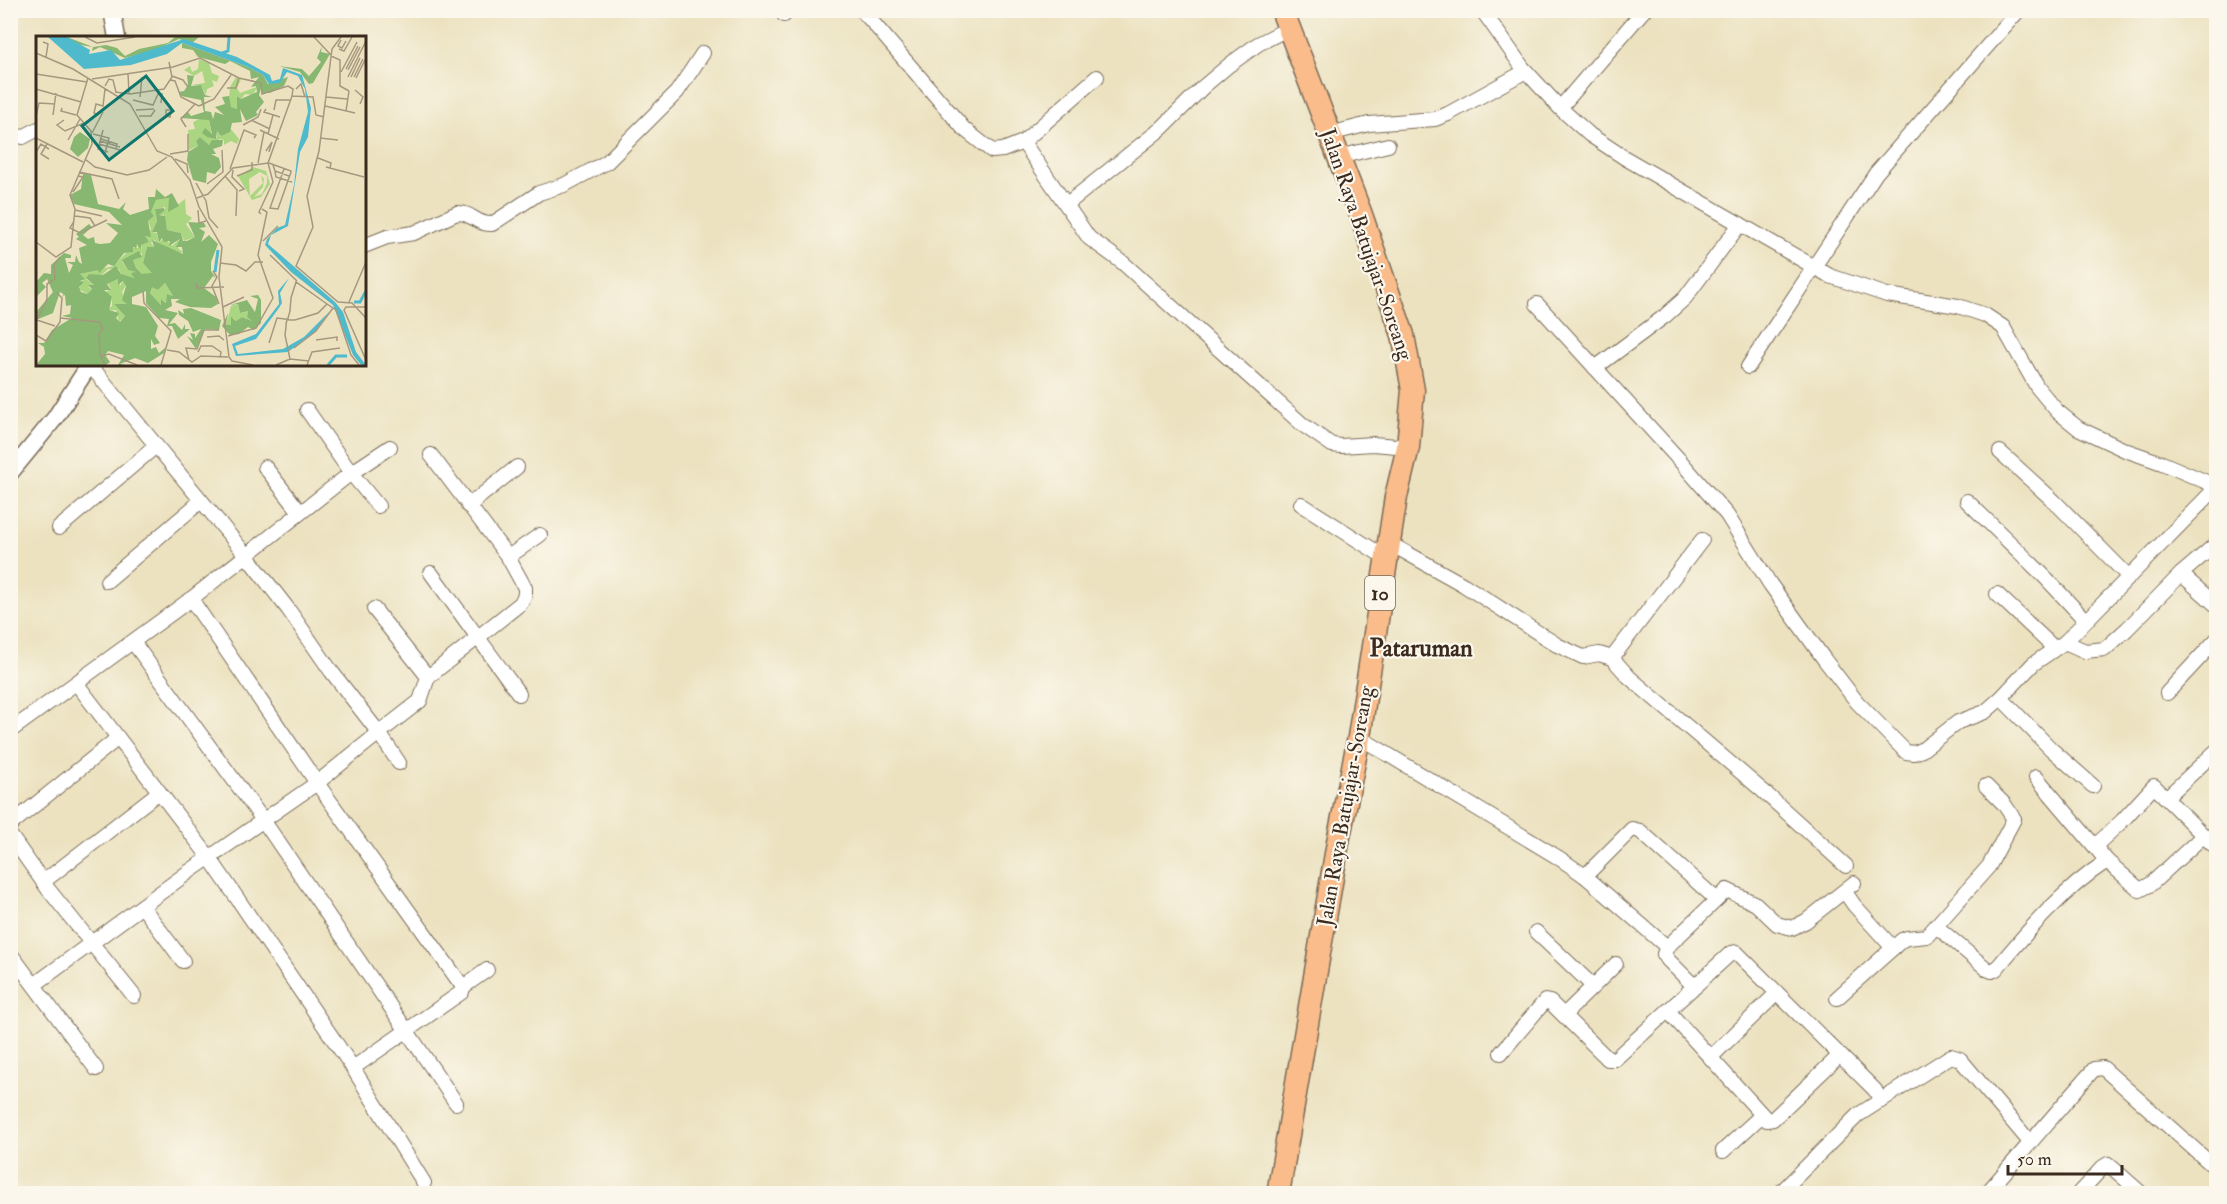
<svg xmlns="http://www.w3.org/2000/svg" width="2227" height="1204" viewBox="0 0 2227 1204" font-family="'IM FELL Double Pica',serif">
	<style>
		.lines { fill: none; stroke-linecap: round; stroke-linejoin: round }
		.minor-casing { stroke: #796a57; stroke-width: 16 }
		.tertiary-casing { stroke: #796a57; stroke-width: 19 }
		.trunk-casing { stroke: #796a57; stroke-width: 25 }
		.minor { stroke: #fff; stroke-width: 14 }
		.tertiary { stroke: #fff; stroke-width: 16 }
		.trunk { stroke: #f9bc8a; stroke-width: 22 }
		.labels { text-anchor: middle; stroke-width: 4.5; stroke-linejoin: round; paint-order: stroke }
		.shield { fill: #fbf7ec; stroke: #75685c; stroke-width: 1.5 }
		.shield-label { font-size: 20px; font-weight: bold; fill: #3b2a1e }
		.street-label { font-size: 21px; fill: #3b2a1e; stroke: #fbf7ec }
		.quarter-label { font-size: 24px; font-weight: bold; fill: #3b2a1e; stroke: #fbf7ec }
		.inset-river { fill: none; stroke: #50bacd; stroke-width: 3 }
		.inset-road { fill: none; stroke: #a5987f; stroke-width: 1.5 }
		.view { fill: #0f766e; fill-opacity: 0.15; stroke: #0f766e; stroke-width: 3 }
		.inset-edge { fill: none; stroke: #3b2a1e; stroke-width: 3 }
	</style>
	<rect width="100%" height="100%" fill="#fbf7ec"/>
	<filter id="ink" filterUnits="userSpaceOnUse"><feTurbulence type="fractalNoise" baseFrequency=".0167" numOctaves="2"/><feDisplacementMap in="SourceGraphic" scale="12" xChannelSelector="R" yChannelSelector="G"/><feConvolveMatrix kernelMatrix="1 2 1 2 8 2 1 2 1" color-interpolation-filters="sRGB"/></filter>
	<filter id="wash" filterUnits="userSpaceOnUse"><feTurbulence type="fractalNoise" baseFrequency=".008" numOctaves="4" result="noise"/><feDisplacementMap in="SourceGraphic" scale="24" xChannelSelector="R" yChannelSelector="G"/><feGaussianBlur stdDeviation="1.35" result="paint"/><feColorMatrix in="noise" values="0 0 0 0 0 0 0 0 0 0 0 0 0 0 0 0 0 1.4 0 .05"/><feComposite in="paint" operator="in"/></filter>
	<g filter="url(#wash)">
		<rect width="100%" height="100%" fill="#ece2c0"/>
	</g>
	<g filter="url(#ink)">
		<g class="lines">
			<!-- minor casing -->
			<g class="minor-casing">
				<g id="minor">
					<path d="M781,10L784,15L789,10"/>
					<path d="M862,10L964,129L992,151L1003,150L1023,142L1097,77"/>
					<path d="M1482,10L1523,68L1560,108L1590,135L1625,158L1830,276L1887,295L1958,306L1985,315L2003,327L2037,387L2057,411L2078,428L2125,450L2162,463L2216,486"/>
					<path d="M1560,108L1644,10"/>
					<path d="M1329,134L1369,124L1435,119L1448,114L1526,71"/>
					<path d="M23,137L38,129"/>
					<path d="M1023,142L1089,238L1122,262L1303,425L1332,445L1341,446L1373,444L1408,447"/>
					<path d="M1339,157L1388,145"/>
					<path d="M1067,204L1162,128L1203,87L1229,65L1258,44L1289,28"/>
					<path d="M364,246L387,237L414,233L457,213C472,212 476,225 492,224L539,193L564,185L607,162L677,92L703,53"/>
					<path d="M1537,304L1683,464L1727,515L1770,584L1824,659L1857,702L1906,752L1914,753L1922,750L1958,722L1985,712L2001,698L2033,664L2065,642L2085,651L2105,649L2127,629L2181,574L2216,605"/>
					<path d="M1748,367L1876,173L2019,10"/>
					<path d="M1595,368L1665,316L1685,298L1740,224"/>
					<path d="M307,410L351,473L378,506"/>
					<path d="M2000,452L2055,502L2129,577"/>
					<path d="M265,467L300,512"/>
					<path d="M1967,501L2045,577L2085,620"/>
					<path d="M1301,504L1386,558"/>
					<path d="M468,506L517,467"/>
					<path d="M59,528L156,446"/>
					<path d="M1389,543L1464,585L1557,645L1583,657L1599,654L1612,658L1629,677L1763,791L1846,866"/>
					<path d="M508,557L540,535"/>
					<path d="M431,573L519,694"/>
					<path d="M2181,574L2216,544"/>
					<path d="M107,581L201,501"/>
					<path d="M1997,594L2054,648"/>
					<path d="M191,599L317,783L463,987L462,992L353,1068"/>
					<path d="M374,609L428,677"/>
					<path d="M133,642L263,820L456,1103"/>
					<path d="M2065,642L2216,488"/>
					<path d="M1612,658L1702,540"/>
					<path d="M77,684L209,857L353,1068L424,1183"/>
					<path d="M2167,693L2216,640"/>
					<path d="M2001,698L2051,749L2093,786"/>
					<path d="M10,731L191,599L351,473L390,447"/>
					<path d="M1359,737L1559,858L1585,876L1667,947L1727,890L1756,904L1777,924L1792,928L1806,921L1854,883"/>
					<path d="M399,763L379,733L420,701L428,677L521,603L525,595V588L508,557L431,455"/>
					<path d="M2036,777L2107,861L2140,890L2151,884L2203,836"/>
					<path d="M2166,798L2212,844"/>
					<path d="M10,825L118,738"/>
					<path d="M10,835L48,889L134,996"/>
					<path d="M2095,846L2122,821L2154,786L2166,798L2216,751"/>
					<path d="M1585,876L1632,829L1640,831L1716,899"/>
					<path d="M43,882L159,792"/>
					<path d="M1845,892L1854,905L1893,948"/>
					<path d="M142,906L183,961"/>
					<path d="M1936,926L1987,969L1992,971L1996,969C2028,930 2064,889 2107,861"/>
					<path d="M1536,932L1593,986"/>
					<path d="M1667,947L1664,954L1668,960L1695,987"/>
					<path d="M10,953L96,1069"/>
					<path d="M34,985L190,871L317,783L379,733L331,671L288,609L246,555L90,365"/>
					<path d="M463,987L487,970"/>
					<path d="M1837,998L1902,940L1907,938L1927,936L1989,866L2014,819L2004,804L1986,786"/>
					<path d="M1668,1011L1767,1120L1773,1119L1839,1056"/>
					<path d="M1564,1015L1616,964"/>
					<path d="M1501,1053L1545,1001L1550,1002L1605,1056L1608,1059H1615L1731,953L1736,952L1875,1090L1881,1101"/>
					<path d="M1711,1057L1777,993"/>
					<path d="M1723,1151L1762,1115"/>
					<path d="M1779,1194L1858,1115L1951,1056L1960,1059L2029,1141"/>
					<path d="M1986,1194L2094,1069L2103,1068L2211,1164"/>
					<path d="M2078,1194L2103,1167L2108,1164L2142,1194"/>
				</g>
			</g>
			<!-- tertiary casing -->
			<g class="tertiary-casing">
				<g id="tertiary">
					<path d="M112,10L117,38"/>
					<path d="M10,473L55,418L90,364"/>
				</g>
			</g>
			<!-- trunk casing -->
			<g class="trunk-casing">
				<path id="trunk" d="M1278,1194L1338,842L1359,737L1396,497L1408,447L1413,390L1403,335L1360,212L1282,10"/>
			</g>
			<!-- minor -->
			<use href="#minor" class="minor"/>
			<!-- tertiary -->
			<use href="#tertiary" class="tertiary"/>
			<!-- trunk -->
			<use href="#trunk" class="trunk"/>
		</g>
	</g>
	<g class="labels">
		<!-- shield labels -->
		<rect class="shield" x="1365" y="576" width="30" height="34" rx="4.5"/>
		<g class="shield-label">
			<text x="1380" y="600">10</text>
		</g>
		<!-- street labels -->
		<g class="street-label">
			<text transform="translate(1367 244) rotate(71)" y="7">Jalan Raya Batujajar-Soreang</text>
			<text transform="translate(1345 806) rotate(-80)" y="7">Jalan Raya Batujajar-Soreang</text>
		</g>
		<!-- quarter labels -->
		<g class="quarter-label">
			<text x="1421" y="656">Pataruman</text>
		</g>
	</g>
	<!-- overview -->
	<g transform="translate(36 36)">
		<rect width="330" height="330" fill="#ece2c0"/>
		<path d="M163,23L173,27L176,37L183,40L181,46L176,44L178,50L171,53L170,59L165,49H155L169,47L166,35L158,40L148,34L154,30L156,36L162,33ZM200,41L205,43L201,52L204,57L221,51L217,59L209,58L205,63L201,60V73L194,71L193,62L194,51ZM168,81L173,84L176,101L181,102V95L185,100L194,92L203,103L201,108L195,105L188,109V104L184,103L172,109L164,101L160,105L162,110L153,114L152,94L159,93L157,86ZM217,131L230,135L234,148L225,161L216,164L202,140ZM224,136L231,140V147L226,158L218,161L227,151L228,143L225,139L227,147L214,160L213,143ZM134,162L135,174L149,163L150,178L156,182L150,188L159,201L148,205L145,197L131,194L128,179H124L122,173L129,174V171L119,173L121,185L116,196L121,197L123,206L128,202L136,210L144,203L142,212L148,217L134,215L118,204L115,207L118,211H111L107,227L118,237V232L122,231L128,239L126,245L117,248L120,239L106,238L100,232L97,224L105,221L106,217H101L86,225L92,234L100,236L96,243L85,238L83,233H72L65,240L53,238L50,243L58,249L52,251L56,253L51,258L43,253L46,245L41,247L39,246V254L26,261L31,245L25,242L27,239L43,246L48,244L44,238L77,230L96,211L102,212L101,208L106,214L105,209L113,206L109,201L115,193L112,185L118,180L115,176L120,164ZM82,243L84,250L87,245L90,249L86,256L91,268H78L89,280L83,286L80,274L69,275L76,270V262L68,257L75,253L72,247ZM129,247L137,260L131,258V267L125,263V269L114,257L116,250L122,254ZM202,268L204,277L212,275L211,281L216,282V285L206,281L200,285L197,282L195,289H190L195,270Z" fill="#aad682" fill-rule="evenodd"/>
		<path d="M31,1L57,11L70,9L81,12L89,20L103,13L132,7L139,1H163L156,7L143,3L116,15L89,22L64,11L56,15L57,11L39,8ZM146,7L212,31L227,39L232,48L252,41L248,50L234,57H226V49L223,59L228,66L220,76L222,79L210,85L204,73L206,86L196,87L194,96L185,100L181,95L180,103L171,101L166,97L169,92L176,98L173,84L144,82L152,76L155,80L168,76L165,64L145,60L143,56L148,55L152,49L151,39L158,40L155,50L165,49L169,59L176,61H168L169,75L175,76L177,83L179,76L188,79L179,71L189,68L186,61L193,60L195,71L201,73V60L205,63L221,56L220,50L215,51L223,41L215,43L214,35L194,25L189,28L162,21L157,14L146,12ZM286,10L285,16L294,18L277,47L273,48L264,36L243,30L266,33L273,40L285,26L281,22ZM44,96L54,103L52,112L42,121L34,113L38,101ZM164,101L173,109L176,104H187L186,110L177,113L180,118H175L183,122L185,131L179,138L171,136L170,147L157,144L151,124L152,116L162,110L160,105ZM47,137L55,139L62,168L83,173L90,166L87,173L94,179L113,173L112,161H119L120,153L129,161L136,157L143,170L132,176L133,162L120,164L115,176L118,180L112,185L115,201L109,200L113,206L105,209V214L101,208L100,214L99,211H97V216L88,217L78,230L72,228L63,237L62,234L44,238L49,243L44,245L48,246L43,251L45,256L51,258L56,253L52,249H58L50,242L53,238L67,239L80,230L85,238L98,242L95,237L100,236L92,234L86,224L103,215L106,221L97,224L100,232L106,238L116,237L107,227L111,211H118L116,204L147,218L146,211H140L144,203L133,210L134,205L128,206L126,202L123,206L121,196H116L121,185L119,173L127,172L125,169L129,174L123,179L129,180L131,194L145,197L147,205H151L159,201L152,186L168,187L170,191L163,192L169,196L165,206L173,199L182,208L175,226V235L180,242L177,240L168,252L180,261L182,268L175,272L154,271L139,266L144,263H135L136,270L129,274L142,277L133,288L139,287L146,294L149,288V293H154L142,303L136,290H131L133,283L123,282L110,267V255L96,261V268L110,271L122,290L119,300L124,307L118,309L115,303V313L120,311L123,317L130,311L128,317L112,327L99,322L84,328L89,329H82L88,319L72,315L69,319L74,326L70,329H0L9,318L8,311L2,307H8L16,294L36,282L26,280L34,278L35,269L30,270L29,259L24,256L17,277L0,284L1,275L17,256L11,243L6,247L10,251L0,261L1,245L8,237L15,238V229L28,217L35,219V222H29L33,237L37,229L31,226H39L40,219L43,226L46,228L43,212L51,209L40,203L43,201L40,198L53,188L56,191L47,199L52,203L58,201L59,207L64,208L74,207L82,197L70,187L86,189L73,176L38,168L34,159L45,153ZM82,243V249L87,245L90,250L86,264L91,268H78L89,280L84,286L80,282L83,277L73,274L76,261L68,254H75L71,248ZM129,247L137,260L131,258L130,267L125,263V269L114,257L116,251L122,254ZM214,260L222,259L225,264V287L218,294L212,291L203,298L194,299L186,290L192,277L190,289H195V281L200,285L206,281L216,285L211,281L212,275L204,277L202,268L194,269L211,264L219,276L222,263ZM155,272L185,284L183,294L169,293L160,313L151,300L157,304L154,297L159,298V302L165,293L157,296L152,285L143,279L142,274L148,278L147,273Z" fill="#87b770" fill-rule="evenodd"/>
		<path d="M12,1H31L54,14L53,18L75,14L84,24L148,3L201,21L234,39L236,45L244,43L247,32L266,39L275,72L272,101L264,116L252,190L235,199L232,208L299,266L307,276L320,316L330,329H325L317,319L297,269L255,236L229,209L231,203L241,192L249,189L258,149L262,113L272,76L269,53L262,40L251,36L244,47L233,48L227,39L212,31L146,7L131,18L95,29L48,33ZM253,242L244,257L246,267L243,272L220,303L199,310L202,318L247,313L268,301L293,276L279,296L252,316L200,320L196,308L220,298L243,268L242,255Z" fill="#50bacd"/>
		<path class="inset-river" d="M181,19L192,15L193,1M179,236L182,214M318,266H324L330,255M292,329L300,320H311"/>
		<path class="inset-road" d="M49,1L61,7L99,1M278,1L295,19M305,1L296,13L283,115L271,160L277,191L260,230L302,266L316,267L330,282M305,4L302,10L306,12L310,5M7,6L12,8L10,21M303,13L308,15L316,1M0,17L37,33L94,68L121,115L136,121L154,144L163,171L186,211L183,241L193,321L196,325L217,329M295,20L304,24V50L313,55M310,33L322,10M312,34L324,11M305,36L321,6M92,37L93,58M0,38L51,46M136,40L147,44L152,51M312,41L330,5M315,41L324,22M318,41L327,23M320,42L329,24M56,43L137,31L164,22L203,42L225,47L226,58L252,50L257,53L256,60M134,44L139,45L145,61L163,70M69,50L73,43L77,44L80,56M191,52H200L203,42M0,53L45,66M260,53L265,48L269,61M319,54L327,61L324,68M79,56L94,58L128,53L136,41L133,26M104,61L106,41M290,61L311,63M97,64L117,69L122,58H126L125,67M163,70L178,63L195,39M289,70L319,77M26,72L25,75L40,79M230,73L228,76L244,81M100,74L118,73M238,74L240,64H255M310,75L313,55M135,76L134,81L130,80V74H135M61,78L58,77L60,68L67,70L69,53M17,79L20,57M0,80L3,67L19,68M103,80H115L119,74M28,84L21,89L29,95L48,87M215,84L234,93M207,89L222,81L225,73M150,91L145,83L159,68M67,94L62,113L72,116M224,94L243,103M56,97L67,76M57,98L73,102L69,117M232,98L237,79M0,102L47,126M284,102L302,104M65,103L81,108L80,113M32,104L44,83M64,105L84,111M11,108L5,118L13,123M63,108L84,114M230,115L236,106L233,116M0,116L5,108L13,113M134,118L152,115V98M282,122L295,127L294,132M49,123L59,131L91,139L113,134L131,121M139,123L151,128L152,137M222,127L228,96M233,127L255,135V136L242,173L234,172L248,133M237,129L239,135L253,140M290,131L328,141M194,133L208,94L220,99L218,102M197,134L196,141L208,153L203,155M239,135L240,141L256,146M43,136L76,143L83,163M189,140L201,154L200,180M201,140L216,134V126M160,147L170,165L173,182L182,192M171,148L187,136L186,114M37,156L47,141L42,140M161,162L172,158L197,132L232,127L256,60L277,61L280,79L288,81M39,174L66,180M162,174L163,187L170,185M225,178L223,176L237,146L232,127M39,180L54,182L59,190M38,185L34,192L44,197L71,184M227,205L242,190M0,206L20,221L35,211L39,173L34,159L56,108L55,95L41,79L52,42M234,219L261,245M184,227L200,229L210,235L219,226H227M177,235L181,241L176,250L183,268M160,247L161,252L188,251M107,255L108,267L135,295L125,329M313,266L330,226M291,268L300,274L315,319L323,329M187,271L208,261M330,271H310L308,274L330,324M24,282L63,286L67,293L63,297L64,318L69,329M19,290L1,284L11,263V248L19,243L18,229L24,221M0,299L10,305L24,286L26,262L21,257M192,300L220,292L237,262L222,219L231,176L226,173M171,301L183,300L188,304M280,304L301,301V305M233,307L241,282L249,283H252L253,284H259L282,277L291,268L260,246L255,262L254,275L252,282V283L251,284L250,288V291L249,299L254,323L240,329M258,312L280,295L297,272M131,314L143,316L156,326L165,320L192,321M162,316L165,310H176L185,316L184,322M65,320L73,318L101,329M254,323L273,325M153,324L150,312L161,313L168,294H183M271,329L276,316L304,312"/>
		<path class="view" d="M110,40L137,75L73,124L46,90Z"/>
		<rect width="330" height="330" class="inset-edge"/>
	</g>
	<!-- margin -->
	<rect width="2227" height="1204" fill="none" stroke="#fbf7ec" stroke-width="36"/>
	<!-- scale -->
	<path d="M2008 1165v9h114v-9" fill="none" stroke="#3b2a1e" stroke-width="3"/>
	<text x="2017" y="1165" font-size="18" fill="#3b2a1e" stroke="#fbf7ec" stroke-width="4.5" paint-order="stroke">50 m</text>
</svg>
